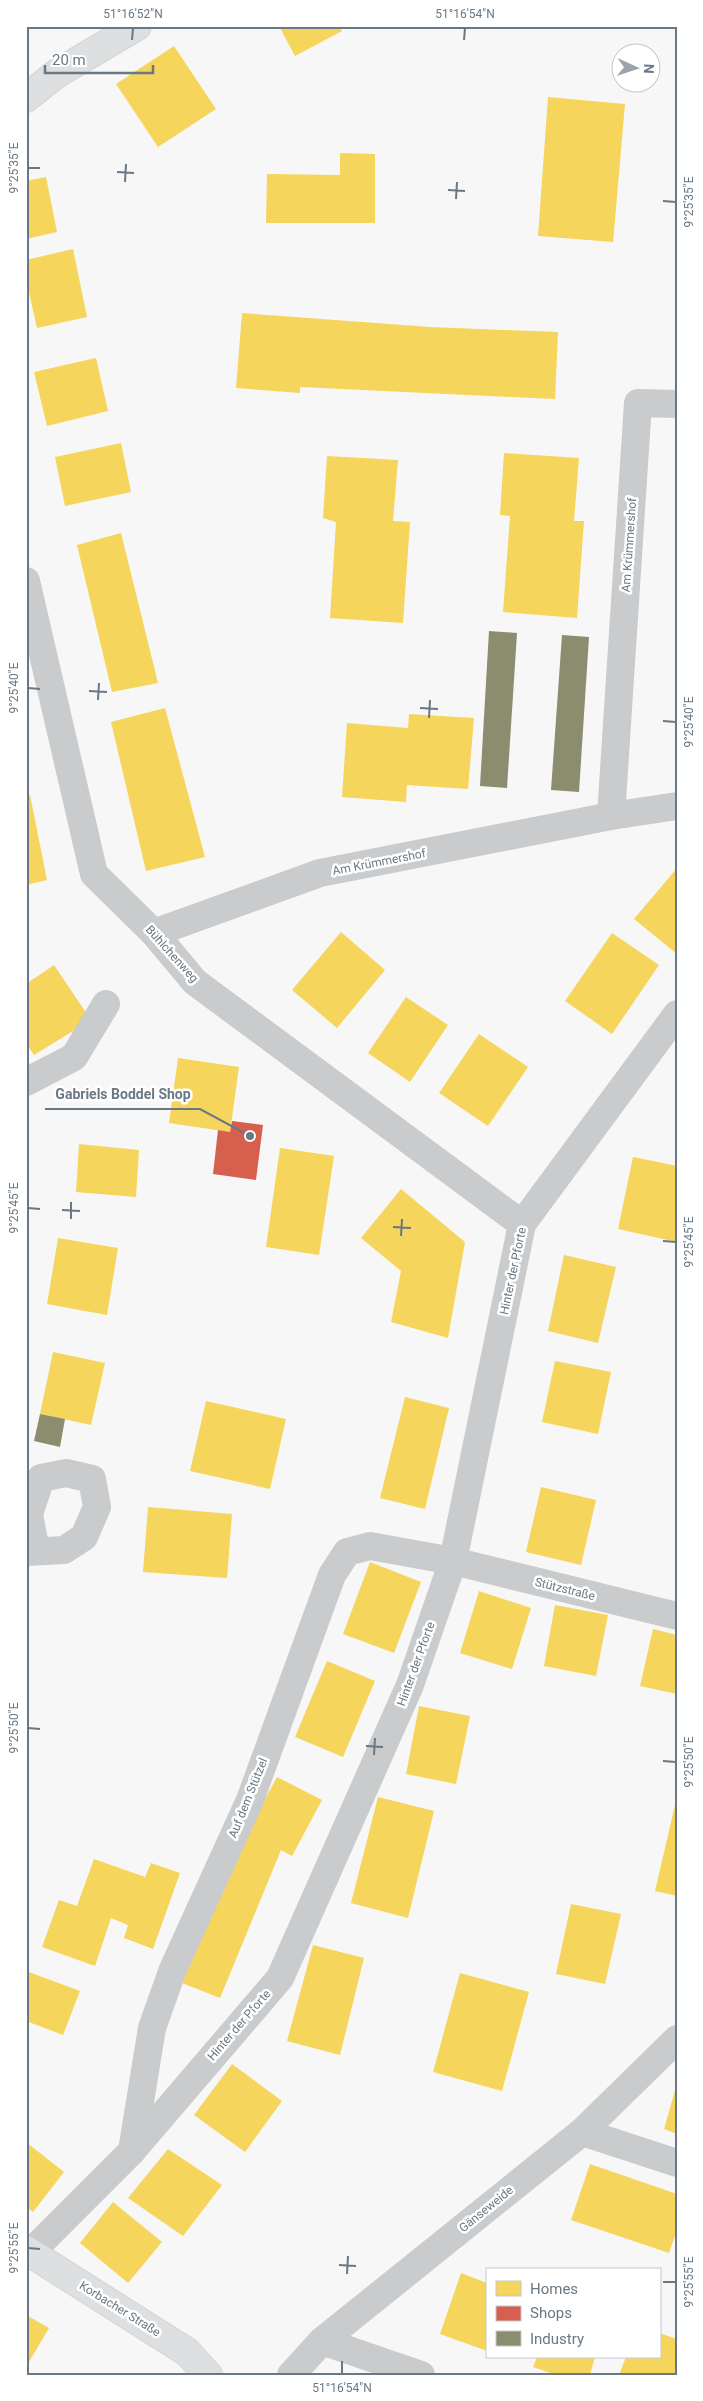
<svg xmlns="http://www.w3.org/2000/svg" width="703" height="2401" viewBox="0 0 703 2401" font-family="Roboto,sans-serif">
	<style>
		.homes { fill: #f6d55c }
		.shops { fill: #d6604d }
		.industry { fill: #8c8c6e }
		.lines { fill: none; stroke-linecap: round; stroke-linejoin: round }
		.secondary-casing { stroke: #d4d5d5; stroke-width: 30 }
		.street { stroke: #cacbcc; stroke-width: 28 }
		.secondary { stroke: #dedfe0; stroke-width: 28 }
		.ticks { fill: none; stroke: #697884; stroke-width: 2 }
		.labels { text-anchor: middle; stroke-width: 5; stroke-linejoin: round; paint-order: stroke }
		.street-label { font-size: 12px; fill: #697884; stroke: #fff }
		.leader { fill: none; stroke: #697884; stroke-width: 2 }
		.callout-dot { fill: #697884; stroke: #fff; stroke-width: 2 }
		.callout-label { font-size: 14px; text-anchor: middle; font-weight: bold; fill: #697884; stroke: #fff; stroke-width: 5; stroke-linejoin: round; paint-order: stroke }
		.neatline { fill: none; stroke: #697884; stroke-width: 2 }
		.ticks-label { font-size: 12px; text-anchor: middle; fill: #697884 }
	</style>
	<rect width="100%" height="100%" fill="#f7f7f7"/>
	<!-- homes -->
	<g class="homes">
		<path d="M279,26H339L342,31L295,56Z"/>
		<path d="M174,46L216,109L158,147L116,84Z"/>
		<path d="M548,97L625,104L613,242L538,236Z"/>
		<path d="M340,153L375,154V223H266L267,174L340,175Z"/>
		<path d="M46,177L57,232L26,239V181Z"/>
		<path d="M73,249L87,317L37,328L26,279V260Z"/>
		<path d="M242,313L430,327L558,332L555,399L300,387V393L236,388Z"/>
		<path d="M96,358L108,411L47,426L34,372Z"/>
		<path d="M121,443L131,492L65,506L55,457Z"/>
		<path d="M504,453L579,458L574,521H584L577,618L503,612L510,516L500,515Z"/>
		<path d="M327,456L398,460L393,521L410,522L403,623L330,618L336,522L323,518Z"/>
		<path d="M121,533L158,683L112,692L77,545Z"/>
		<path d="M165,708L205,857L146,871L111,722Z"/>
		<path d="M409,714L474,718L468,789L407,785L406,802L342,797L347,723L408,728Z"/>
		<path d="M30,795L47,880L26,885V796Z"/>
		<path d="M677,868V954L634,919Z"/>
		<path d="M341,932L385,970L337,1028L292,990Z"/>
		<path d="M612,933L659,965L612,1034L565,1001Z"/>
		<path d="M54,965L91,1020L34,1055L26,1043V984Z"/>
		<path d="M406,997L448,1025L410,1082L368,1053Z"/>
		<path d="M479,1034L528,1067L488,1126L439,1093Z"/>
		<path d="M178,1058L239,1067L230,1132L169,1123Z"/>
		<path d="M79,1144L139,1150L136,1197L76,1192Z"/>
		<path d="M280,1148L334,1156L319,1255L266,1247Z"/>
		<path d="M633,1157L677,1166V1242L618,1229Z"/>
		<path d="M401,1189L465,1242L448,1338L391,1322L401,1271L361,1238Z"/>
		<path d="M58,1238L118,1248L107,1315L47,1304Z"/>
		<path d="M564,1255L616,1267L598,1343L548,1331Z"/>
		<path d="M53,1352L105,1363L91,1425L40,1414Z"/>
		<path d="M555,1361L611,1372L598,1434L542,1422Z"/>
		<path d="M405,1397L449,1408L425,1509L380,1498Z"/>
		<path d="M206,1401L286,1419L270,1489L190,1471Z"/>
		<path d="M541,1487L596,1500L581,1565L526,1552Z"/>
		<path d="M148,1507L232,1514L227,1578L143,1572Z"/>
		<path d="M370,1562L421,1582L394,1653L343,1634Z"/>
		<path d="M479,1591L531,1608L512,1669L460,1653Z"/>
		<path d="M555,1605L608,1615L596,1676L544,1666Z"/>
		<path d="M653,1629L677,1635V1694L640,1686Z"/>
		<path d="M327,1661L375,1681L343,1757L295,1737Z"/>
		<path d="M419,1706L470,1716L456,1784L406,1774Z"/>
		<path d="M277,1777L322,1800L292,1856L281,1850L220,1998L182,1983L208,1916L247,1832Z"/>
		<path d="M378,1797L434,1811L408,1918L351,1903Z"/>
		<path d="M675,1805H677V1896L655,1891Z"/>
		<path d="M94,1859L145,1877L151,1863L180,1873L153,1949L124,1938L128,1925L111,1918L95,1966L42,1947L59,1900L77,1906Z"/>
		<path d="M571,1904L621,1914L605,1984L556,1974Z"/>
		<path d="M313,1945L364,1958L340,2055L287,2041Z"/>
		<path d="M26,1971L80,1991L63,2035L26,2021Z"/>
		<path d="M460,1973L529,1992L502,2091L433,2072Z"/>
		<path d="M232,2064L282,2101L245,2152L194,2115Z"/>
		<path d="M676,2087H677V2134L664,2129Z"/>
		<path d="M26,2142L64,2172L33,2212L26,2207Z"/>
		<path d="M168,2149L222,2185L183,2236L128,2198Z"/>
		<path d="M590,2164L677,2194V2230L669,2253L571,2220Z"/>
		<path d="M113,2202L162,2242L128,2283L80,2243Z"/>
		<path d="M461,2273L487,2283V2351L440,2334Z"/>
		<path d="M26,2315L49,2328L26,2367Z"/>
		<path d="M659,2333L677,2339V2375H619L626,2357H659Z"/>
		<path d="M537,2357H595L590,2375H556L533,2367Z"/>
	</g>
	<!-- shops -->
	<path class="shops" d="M232,1121L263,1125L256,1180L213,1174L218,1130L230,1132Z"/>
	<!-- industry -->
	<g class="industry">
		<path d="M489,631L517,633L507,788L480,786Z"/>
		<path d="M562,635L589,637L579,792L551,790Z"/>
		<path d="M40,1414L65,1419L60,1447L34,1441Z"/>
	</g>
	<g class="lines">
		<!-- secondary casing -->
		<g class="secondary-casing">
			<g id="secondary">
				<path d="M26,98L56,74L137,26"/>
				<path d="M26,2250L187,2352L208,2375"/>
			</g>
		</g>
		<!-- street -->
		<g class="street">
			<path d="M26,581L94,874L154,933L195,982L522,1224"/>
			<path d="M611,816L638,403L677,404"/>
			<path d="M154,933L320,873L611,816L677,806"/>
			<path d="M26,1082L74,1057L106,1004"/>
			<path d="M26,1552L64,1550L84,1537L97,1507L92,1479L66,1473L41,1478L29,1514L36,1551"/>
			<path d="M582,2132L677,2163"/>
			<path d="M132,2151L152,2028L173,1969L250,1800L332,1575L347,1552L370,1546L453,1561L677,1616"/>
			<path d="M30,2253L132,2151L280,1978L410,1685L453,1561L522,1224L677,1014"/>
			<path d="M322,2341L421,2375"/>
			<path d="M291,2375L322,2341L582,2132L677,2039"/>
		</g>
		<!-- secondary -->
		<use href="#secondary" class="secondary"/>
	</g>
	<!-- ticks -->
	<path class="ticks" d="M132,40L133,28M464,40L465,28M28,168H40M117,172L134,173M125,182L126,164M448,190L465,191M456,199L457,182M663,201L676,202M28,688L40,689M89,691L107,692M98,700L99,683M420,708L438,709M429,718L430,700M663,721L676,722M28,1208L40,1209M62,1210L80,1211M71,1219V1202M393,1227L411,1228M401,1236L402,1219M663,1241L676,1242M28,1728L40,1729M366,1746L383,1747M374,1755L375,1738M663,1761L676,1762M28,2248L40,2249M339,2265L356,2266M347,2274L348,2256M663,2282H676M342,2374V2361"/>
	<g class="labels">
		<!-- street labels -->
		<g class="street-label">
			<text transform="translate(629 545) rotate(-86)" y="4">Am Krümmershof</text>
			<text transform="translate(379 862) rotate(-11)" y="4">Am Krümmershof</text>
			<text transform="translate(172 954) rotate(48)" y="4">Bühlchenweg</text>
			<text transform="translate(513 1271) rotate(-78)" y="4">Hinter der Pforte</text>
			<text transform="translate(565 1589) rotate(14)" y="4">Stützstraße</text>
			<text transform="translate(416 1664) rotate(-70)" y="4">Hinter der Pforte</text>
			<text transform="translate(248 1798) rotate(-68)" y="4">Auf dem Stützel</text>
			<text transform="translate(239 2025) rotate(-49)" y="4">Hinter der Pforte</text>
			<text transform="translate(486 2209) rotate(-39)" y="4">Gänseweide</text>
			<text transform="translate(120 2309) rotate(32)" y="4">Korbacher Straße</text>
		</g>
	</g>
	<!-- callouts -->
	<path class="leader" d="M250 1136L200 1109H45"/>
	<circle class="callout-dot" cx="250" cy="1136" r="5"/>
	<g class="callout-label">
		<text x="123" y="1099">Gabriels Boddel Shop</text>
	</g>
	<!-- border -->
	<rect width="703" height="2401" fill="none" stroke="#ffffff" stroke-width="55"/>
	<!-- legend -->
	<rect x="486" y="2268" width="175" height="90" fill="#ffffff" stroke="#c3c9ce"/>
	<rect x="496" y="2281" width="25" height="15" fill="#f6d55c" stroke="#c3c9ce"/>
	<text x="530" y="2294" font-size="15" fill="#697884">Homes</text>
	<rect x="496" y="2306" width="25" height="15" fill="#d6604d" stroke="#c3c9ce"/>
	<text x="530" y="2318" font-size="15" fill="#697884">Shops</text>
	<rect x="496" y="2331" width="25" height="15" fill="#8c8c6e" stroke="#c3c9ce"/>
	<text x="530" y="2344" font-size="15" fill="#697884">Industry</text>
	<!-- north arrow -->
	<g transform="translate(636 68) rotate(93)"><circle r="24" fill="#ffffff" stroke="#c3c9ce"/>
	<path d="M0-4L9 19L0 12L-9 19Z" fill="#9ba4ac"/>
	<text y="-8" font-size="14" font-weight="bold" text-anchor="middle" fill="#697884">N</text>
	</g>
	<!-- scale -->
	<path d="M45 65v8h108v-8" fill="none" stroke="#697884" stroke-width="2.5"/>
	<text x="52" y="65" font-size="15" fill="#697884" stroke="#ffffff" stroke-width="4" paint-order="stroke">20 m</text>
	<rect x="28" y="28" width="648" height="2346" class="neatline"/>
	<g class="ticks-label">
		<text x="133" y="18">51°16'52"N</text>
		<text x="465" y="18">51°16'54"N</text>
		<text transform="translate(14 168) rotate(-90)" y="4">9°25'35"E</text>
		<text transform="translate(689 202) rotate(-90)" y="4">9°25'35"E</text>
		<text transform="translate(14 688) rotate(-90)" y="4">9°25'40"E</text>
		<text transform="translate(689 722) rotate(-90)" y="4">9°25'40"E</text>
		<text transform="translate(14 1208) rotate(-90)" y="4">9°25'45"E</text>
		<text transform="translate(689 1242) rotate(-90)" y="4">9°25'45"E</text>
		<text transform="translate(14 1728) rotate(-90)" y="4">9°25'50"E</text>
		<text transform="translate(689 1762) rotate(-90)" y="4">9°25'50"E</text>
		<text transform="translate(14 2248) rotate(-90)" y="4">9°25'55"E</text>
		<text transform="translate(689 2282) rotate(-90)" y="4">9°25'55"E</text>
		<text x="342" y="2392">51°16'54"N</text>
	</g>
</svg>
